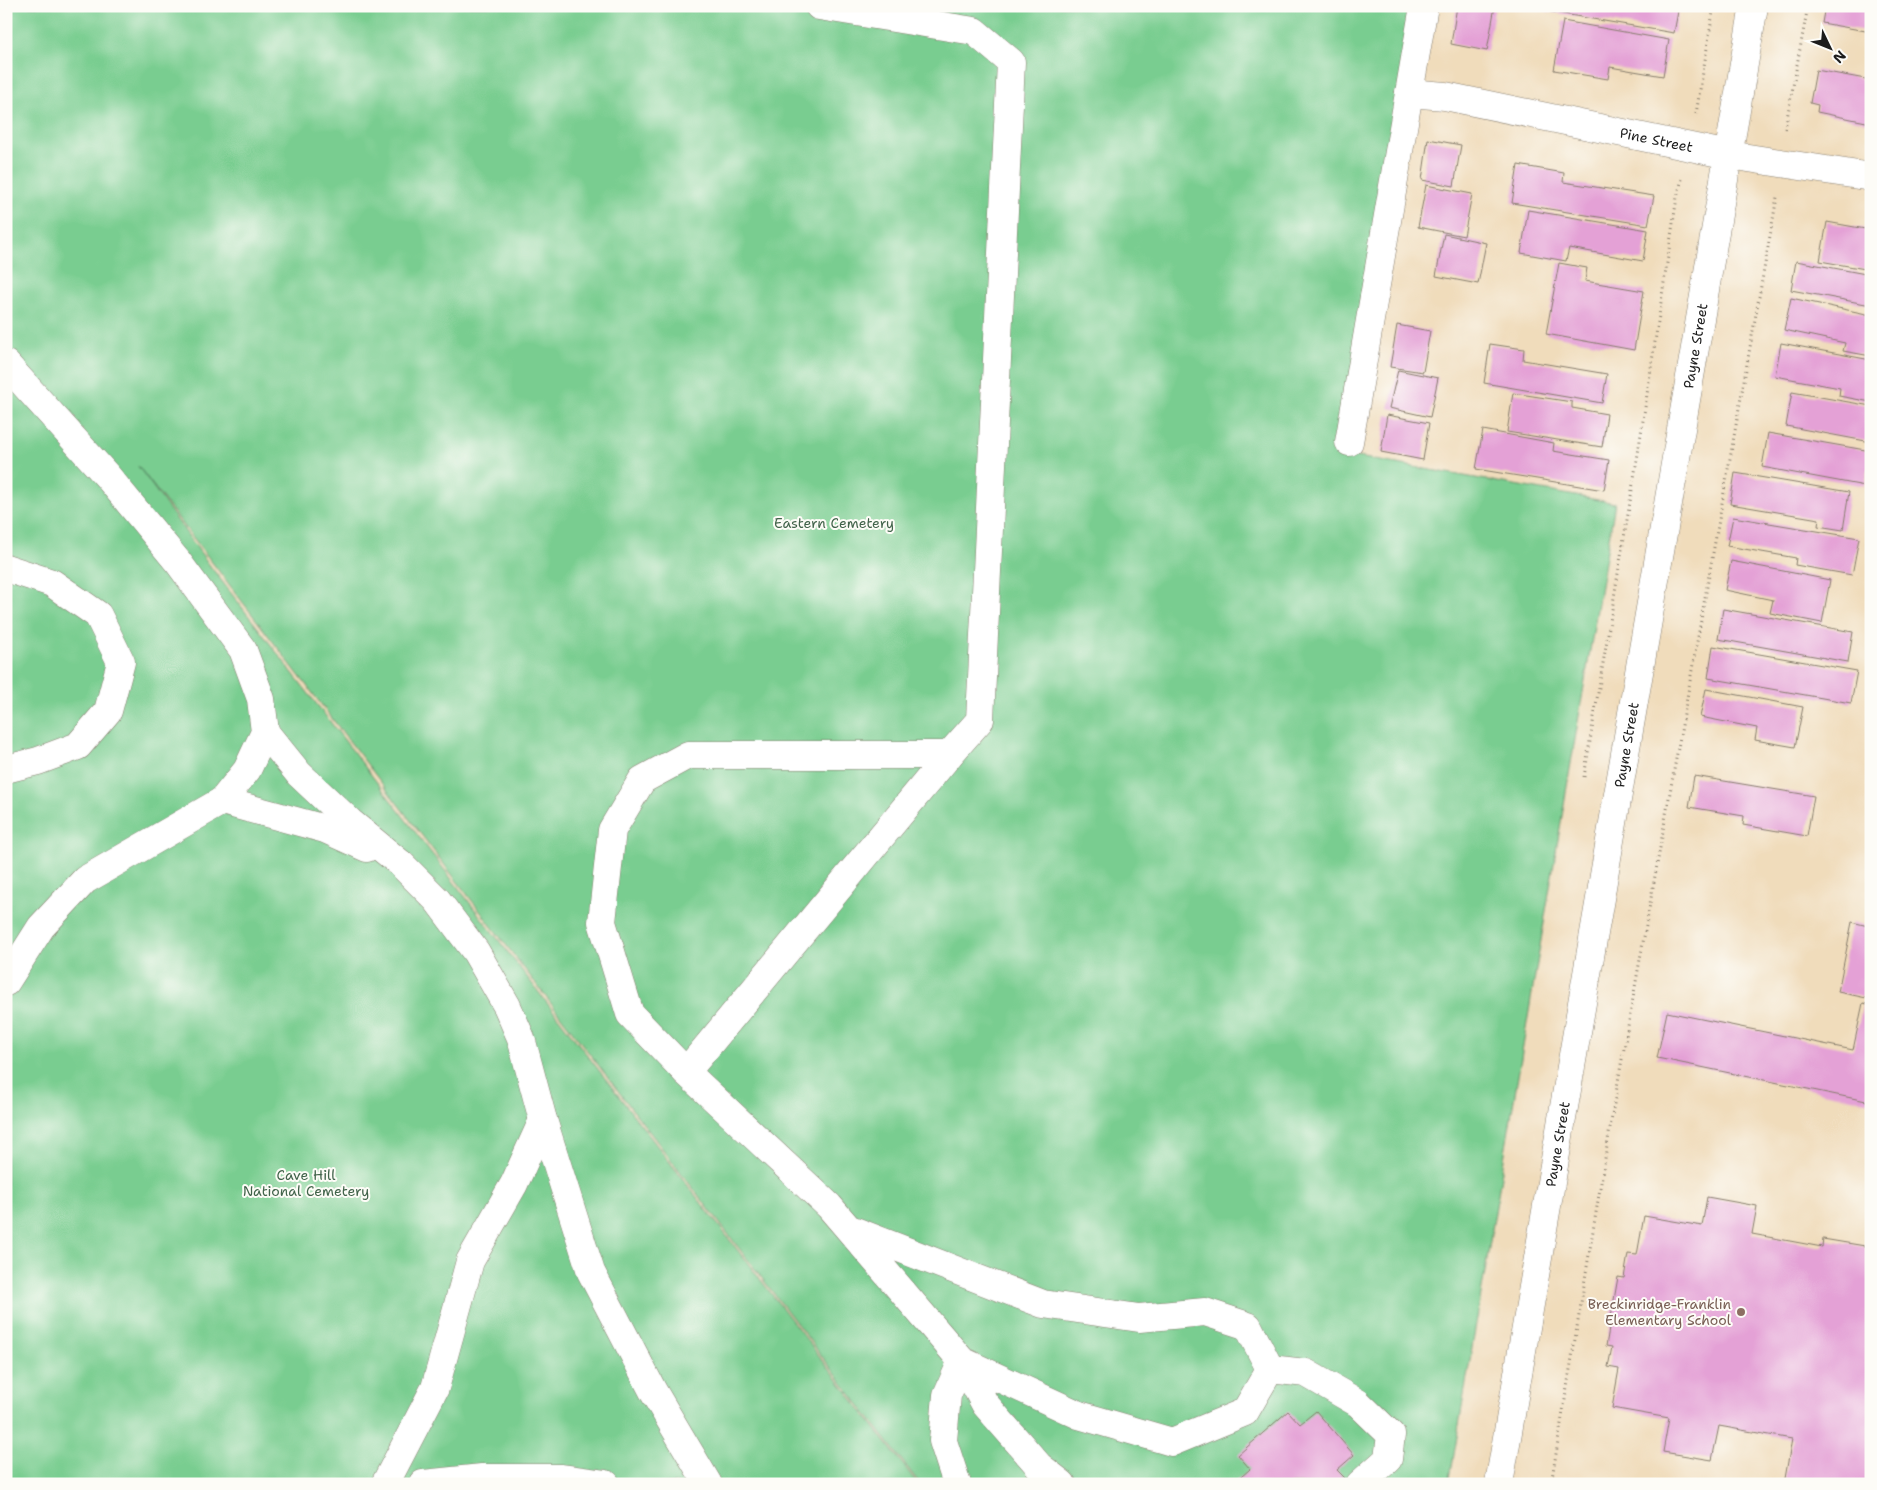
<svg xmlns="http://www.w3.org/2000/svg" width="1877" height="1490" viewBox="0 0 1877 1490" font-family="'Shantell Sans',sans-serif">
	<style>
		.green { fill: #79cd90; stroke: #4a7456 }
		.building { fill: #e4a1d6 }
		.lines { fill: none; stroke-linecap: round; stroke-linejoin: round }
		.minor-casing { stroke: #867c6c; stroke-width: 29 }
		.path { stroke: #867c6c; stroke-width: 3; stroke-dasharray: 1 4; stroke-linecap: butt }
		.minor { stroke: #fff; stroke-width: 28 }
		.education-dot { fill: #8d6e63; stroke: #fdfcf7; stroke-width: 2 }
		.labels { text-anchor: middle; stroke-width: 4; stroke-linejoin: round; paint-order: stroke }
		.street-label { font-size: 14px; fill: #1c1c1c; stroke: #fdfcf7 }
		.park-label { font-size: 14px; fill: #41634a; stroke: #fdfcf7 }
		.education-label { font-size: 14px; fill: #785e54; stroke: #fdfcf7; text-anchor: end }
	</style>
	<rect width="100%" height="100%" fill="#fdfcf7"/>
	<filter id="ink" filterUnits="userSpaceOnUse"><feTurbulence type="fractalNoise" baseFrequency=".02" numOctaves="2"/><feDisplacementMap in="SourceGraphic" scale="10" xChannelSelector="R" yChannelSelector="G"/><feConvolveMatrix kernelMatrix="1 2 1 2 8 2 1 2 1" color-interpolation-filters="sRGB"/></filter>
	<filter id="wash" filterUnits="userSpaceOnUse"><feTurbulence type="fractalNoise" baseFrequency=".0096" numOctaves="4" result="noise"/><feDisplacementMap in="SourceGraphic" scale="20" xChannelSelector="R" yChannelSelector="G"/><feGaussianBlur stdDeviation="1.12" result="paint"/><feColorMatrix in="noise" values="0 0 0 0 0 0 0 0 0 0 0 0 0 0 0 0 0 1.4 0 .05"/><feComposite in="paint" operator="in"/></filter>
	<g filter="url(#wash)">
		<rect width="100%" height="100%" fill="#f0dcbb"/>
		<!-- green -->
		<path class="green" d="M6,6H1421L1347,455L1615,503L1449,1484H920L138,466L211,567L918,1484H6Z"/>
		<g id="blocks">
			<!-- building -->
			<g class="building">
				<path d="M1457,6H1495L1487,51L1451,44Z"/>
				<path d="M1547,6H1679L1674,33L1546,11Z"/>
				<path d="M1825,6H1871V32L1822,23Z"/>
				<path d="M1563,21L1669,40L1663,76L1610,67L1608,79L1554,70Z"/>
				<path d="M1816,70L1871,80V123L1817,112L1818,105L1810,103Z"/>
				<path d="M1428,139L1461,145L1454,186L1422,180Z"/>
				<path d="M1518,165L1564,173L1563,182L1654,196L1648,225L1512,203Z"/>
				<path d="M1426,185L1472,194L1464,236L1418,227Z"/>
				<path d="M1528,210L1648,230L1643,261L1569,248L1566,261L1521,253Z"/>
				<path d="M1827,222L1871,230V270L1820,261Z"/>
				<path d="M1444,234L1486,243L1478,284L1436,276Z"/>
				<path d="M1796,261L1871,275V305L1791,290Z"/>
				<path d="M1559,263L1587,268L1585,281L1644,291L1634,350L1546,334Z"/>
				<path d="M1791,298L1871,315V356L1843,351L1845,343L1784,330Z"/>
				<path d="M1397,325L1430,331L1423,372L1390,367Z"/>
				<path d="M1781,343L1871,360V402L1839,396L1840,388L1775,376Z"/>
				<path d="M1490,344L1524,349L1523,360L1607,374L1602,403L1484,383Z"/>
				<path d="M1398,370L1438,378L1430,417L1389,408Z"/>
				<path d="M1792,392L1871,406V442L1786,426Z"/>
				<path d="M1513,393L1572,402V408L1607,414L1602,447L1507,432Z"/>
				<path d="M1387,415L1429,423L1423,460L1381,452Z"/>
				<path d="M1483,430L1554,443L1553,451L1609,460L1604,490L1476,469Z"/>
				<path d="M1768,433L1871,451L1865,486L1762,467Z"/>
				<path d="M1735,473L1849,492L1843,530L1818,526L1819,519L1730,504Z"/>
				<path d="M1733,517L1859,538L1852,575L1795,565L1796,558L1727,546Z"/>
				<path d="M1731,561L1830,580L1822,623L1770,613L1773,600L1725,590Z"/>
				<path d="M1723,609L1853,632L1848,662L1718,639Z"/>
				<path d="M1713,646L1857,671L1851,703L1708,678Z"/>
				<path d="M1706,689L1803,707L1795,747L1755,740L1757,728L1700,717Z"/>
				<path d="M1694,776L1814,796L1807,836L1743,825L1744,816L1689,807Z"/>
				<path d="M1870,918H1871V999L1838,992L1852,922L1868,926Z"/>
				<path d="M1863,1003L1871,1005V1102L1657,1058L1667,1012L1853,1050Z"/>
				<path d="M1707,1197L1757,1206L1752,1234L1822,1247L1823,1239L1871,1247V1484H1784L1792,1439L1719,1426L1712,1460L1663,1452L1669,1418L1612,1408L1619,1369L1608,1367L1612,1347L1606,1346L1618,1277L1624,1278L1628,1254L1637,1255L1644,1216L1702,1226Z"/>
				<path d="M1288,1411L1300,1424L1316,1411L1354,1455L1337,1470L1351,1484H1233L1250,1469L1238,1455Z"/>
			</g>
		</g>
	</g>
	<g filter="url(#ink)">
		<use href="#blocks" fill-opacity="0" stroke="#867c6c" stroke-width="1"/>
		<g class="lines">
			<!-- minor casing -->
			<g class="minor-casing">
				<g id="minor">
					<path id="s1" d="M1409,93L1445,96L1729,155L1871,177"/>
					<path d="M6,364L108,477L178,562L243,650L261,699L265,732L247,770L222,801L85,880L41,927L6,982"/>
					<path d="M1349,442L1424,6"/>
					<path d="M6,568L52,583L98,615L121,662L108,711L78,746L38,761L6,769"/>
					<path d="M265,732L299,774L350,822L401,864L437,900L476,952L507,1006L521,1038L543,1120L591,1272L653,1391L708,1484"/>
					<path d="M222,801L325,829L367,848"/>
					<path d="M686,1072L630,1014L602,922L612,830L642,780L688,755H949L980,720L1011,62L974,31L819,6"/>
					<path d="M850,1229L1043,1304L1139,1318L1205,1312L1248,1326L1270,1369L1245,1412L1172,1442L1079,1415L962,1361L829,1206L686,1072L949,755"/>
					<path d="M1270,1369L1306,1373L1358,1403L1391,1435L1388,1459L1360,1484"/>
					<path d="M385,1484L435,1388L470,1261L514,1184L543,1120"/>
					<path d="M423,1484L482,1478H562L606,1484"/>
					<path d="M957,1484L943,1441L947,1395L962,1361L985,1404L1039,1466L1062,1484"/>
					<path id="s2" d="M1499,1484L1754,6"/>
				</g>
			</g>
			<!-- path -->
			<g class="path">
				<path d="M1696,114L1714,6"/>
				<path d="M1785,129L1808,6"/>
				<path d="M1584,777L1637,460L1677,197L1682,179"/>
				<path d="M1551,1484L1614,1104L1777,197"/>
			</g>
			<!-- minor -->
			<use href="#minor" class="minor"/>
		</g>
	</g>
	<!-- markers -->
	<circle class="education-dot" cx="1741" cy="1312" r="5"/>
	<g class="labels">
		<!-- street labels -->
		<g class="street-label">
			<text dy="5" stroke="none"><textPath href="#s1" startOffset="252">Pine Street</textPath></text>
			<text dy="5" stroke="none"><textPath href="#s2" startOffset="1155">Payne Street</textPath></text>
			<text dy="5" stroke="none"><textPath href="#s2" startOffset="750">Payne Street</textPath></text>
			<text dy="5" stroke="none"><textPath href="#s2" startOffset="345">Payne Street</textPath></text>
		</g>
		<!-- park labels -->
		<g class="park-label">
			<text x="834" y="528">Eastern Cemetery</text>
			<text x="306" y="1180">Cave Hill<tspan x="306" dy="16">National Cemetery</tspan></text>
		</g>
		<!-- education labels -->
		<g class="education-label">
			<text x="1731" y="1309">Breckinridge-Franklin<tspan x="1731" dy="16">Elementary School</tspan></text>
		</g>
	</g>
	<!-- margin -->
	<rect width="1877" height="1490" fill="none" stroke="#fdfcf7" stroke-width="25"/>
	<!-- north arrow -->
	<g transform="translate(1830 48) rotate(133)" stroke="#fdfcf7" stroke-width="4" paint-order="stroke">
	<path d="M0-4L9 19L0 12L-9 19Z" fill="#1c1c1c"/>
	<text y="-8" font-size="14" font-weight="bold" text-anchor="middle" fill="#1c1c1c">N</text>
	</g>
</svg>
